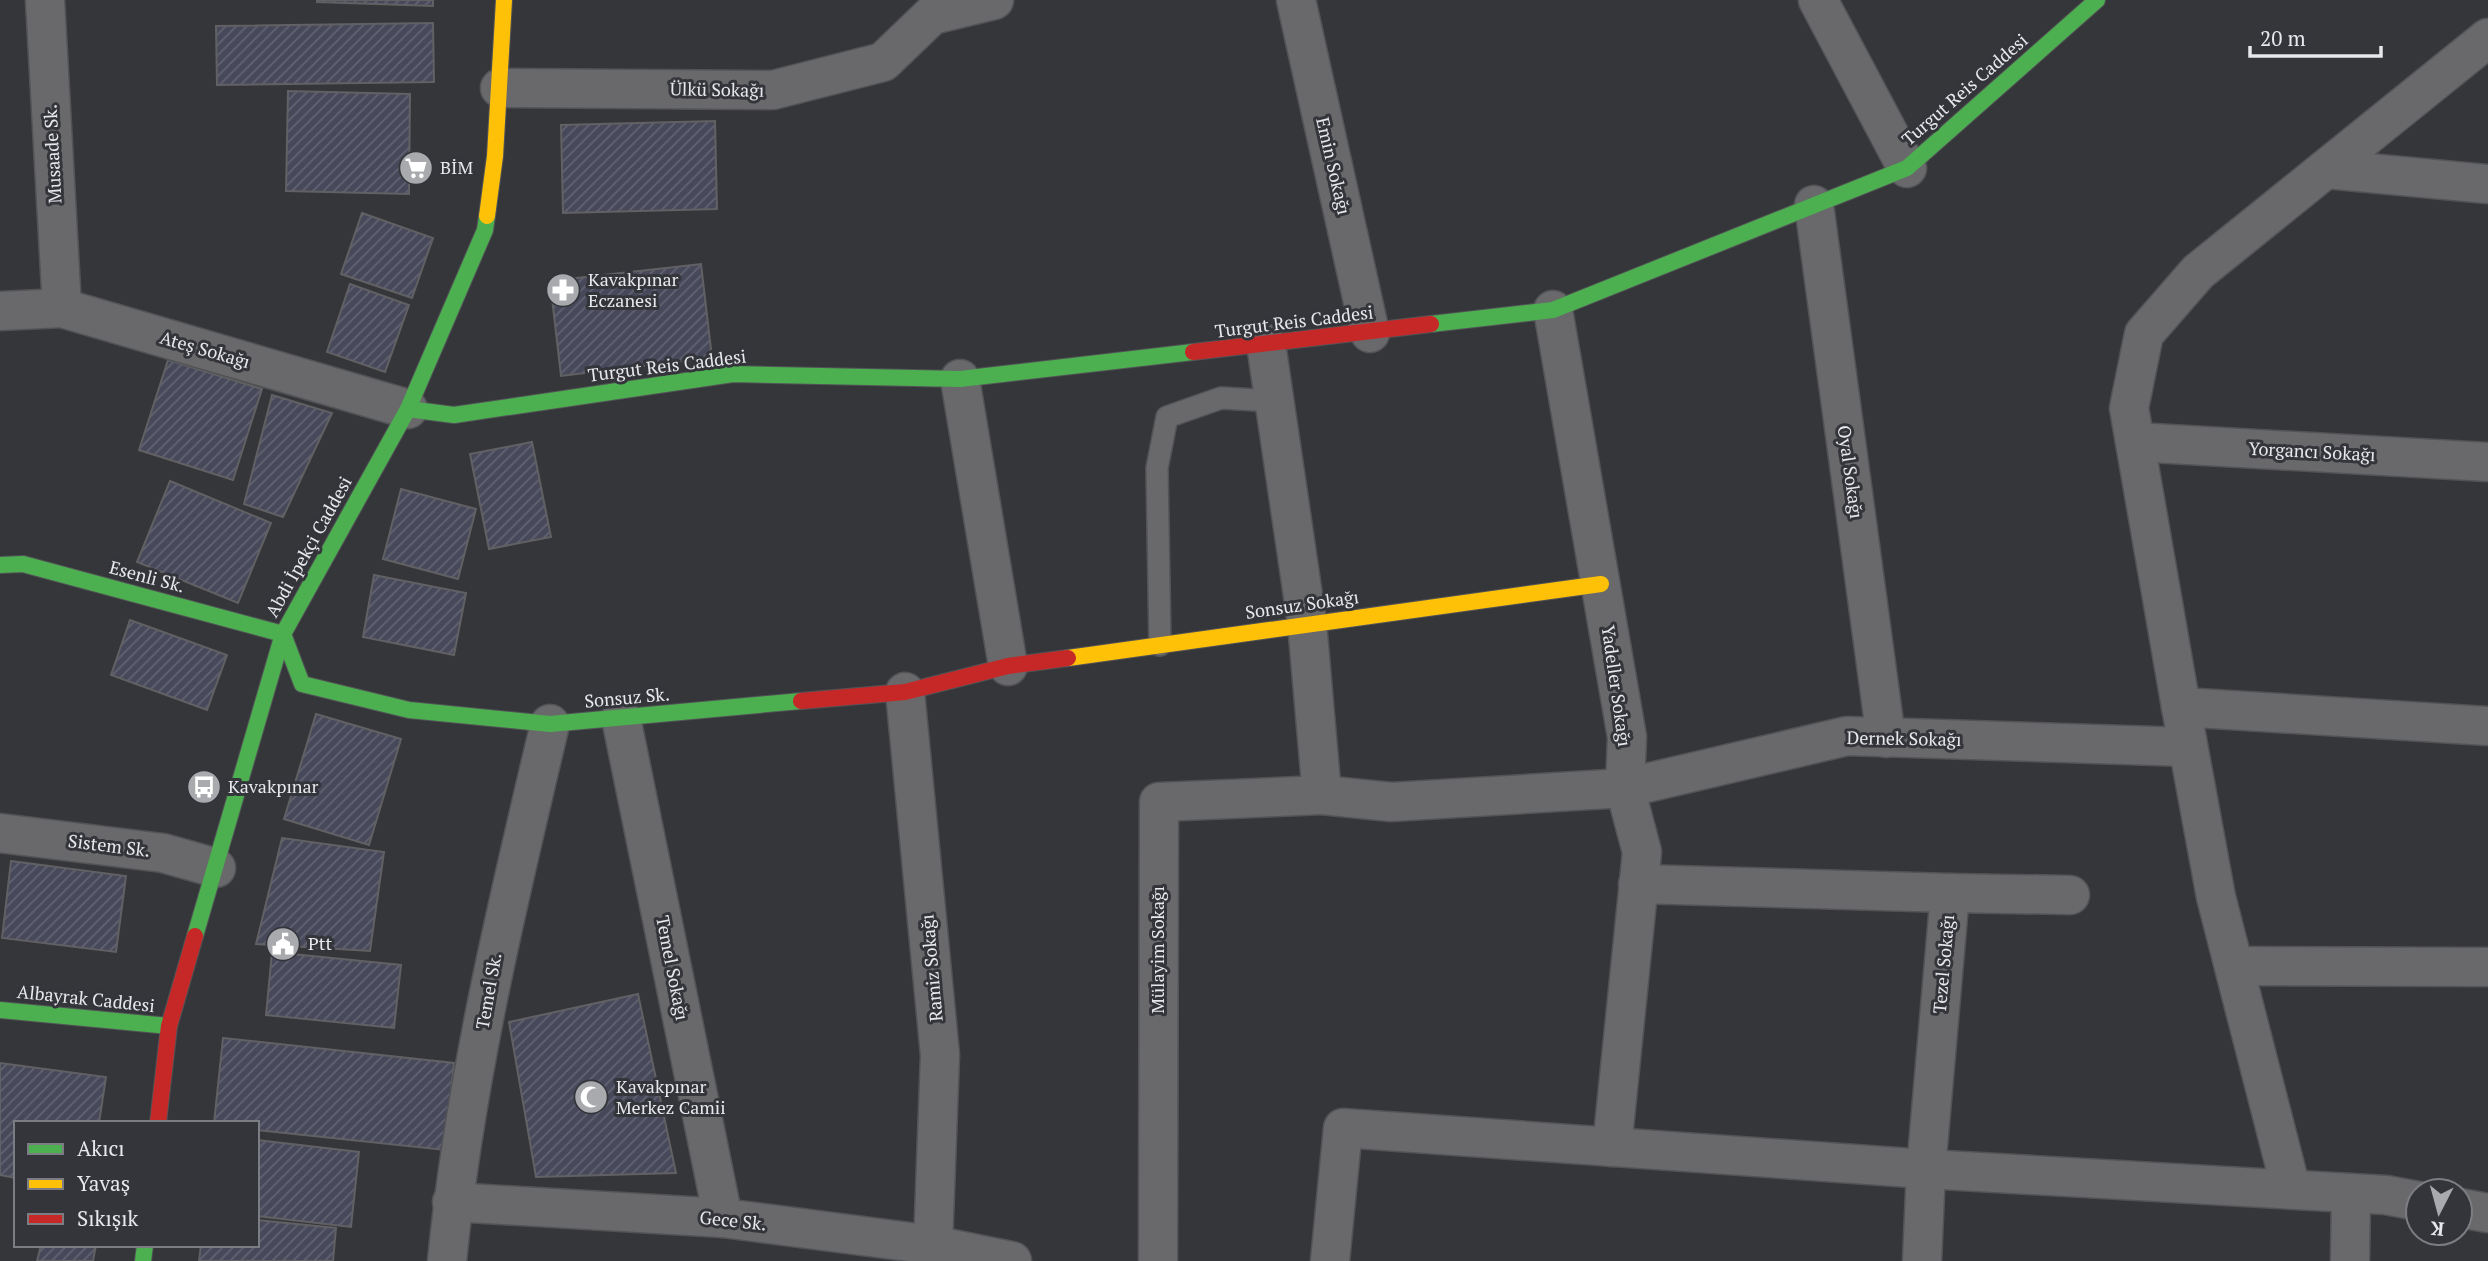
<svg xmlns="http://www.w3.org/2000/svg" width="2488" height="1261" viewBox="0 0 2488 1261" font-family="'PT Serif',serif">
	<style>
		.building { fill: url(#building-hatch); stroke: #616164; stroke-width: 2 }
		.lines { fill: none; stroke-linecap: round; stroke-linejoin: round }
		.lane-casing { stroke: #525356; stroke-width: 24 }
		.street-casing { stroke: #525356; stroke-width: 41 }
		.fast-casing { stroke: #525356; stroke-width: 18 }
		.slow-casing { stroke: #525356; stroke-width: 18 }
		.jam-casing { stroke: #525356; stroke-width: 18 }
		.lane { stroke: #69696b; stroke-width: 21 }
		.street { stroke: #69696b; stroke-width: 38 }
		.fast { stroke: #4caf50; stroke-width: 16 }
		.slow { stroke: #ffc107; stroke-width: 16 }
		.jam { stroke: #c62828; stroke-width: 16 }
		.labels { text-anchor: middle; stroke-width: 6; stroke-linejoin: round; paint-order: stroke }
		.street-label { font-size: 18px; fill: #e7e8ec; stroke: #34353b }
		.poi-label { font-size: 18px; fill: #e7e8ec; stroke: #34353b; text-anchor: start }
	</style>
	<defs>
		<pattern id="building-hatch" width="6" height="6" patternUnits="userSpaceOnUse" patternTransform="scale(1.75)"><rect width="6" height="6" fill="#47495a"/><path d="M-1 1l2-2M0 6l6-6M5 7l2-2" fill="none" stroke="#626372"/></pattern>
	</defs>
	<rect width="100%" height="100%" fill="#35363a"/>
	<!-- building -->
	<g class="building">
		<path d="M317,0H433V6L317,2Z"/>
		<path d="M433,23L434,82L217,85L216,26Z"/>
		<path d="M288,91L410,94L409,194L286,191Z"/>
		<path d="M715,121L717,209L563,213L561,125Z"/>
		<path d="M362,213L433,238L412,298L341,274Z"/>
		<path d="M701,264L712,358L561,376L550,281Z"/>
		<path d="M350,284L409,305L385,372L327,352Z"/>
		<path d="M168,360L262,389L233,480L139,450Z"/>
		<path d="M272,395L332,413L283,517L244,504Z"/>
		<path d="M532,442L551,537L489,549L470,454Z"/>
		<path d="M170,481L271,523L238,603L137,562Z"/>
		<path d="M401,489L476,509L458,579L383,559Z"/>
		<path d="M374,575L466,593L454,655L363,637Z"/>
		<path d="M130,620L227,655L207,710L111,675Z"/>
		<path d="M316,714L401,739L369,845L284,819Z"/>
		<path d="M282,838L384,852L370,951L256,944Z"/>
		<path d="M11,861L126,876L116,952L2,938Z"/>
		<path d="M272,952L401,965L394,1028L266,1015Z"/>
		<path d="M638,994L676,1173L536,1177L509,1022Z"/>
		<path d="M223,1038L454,1063L445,1150L257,1130V1123H214Z"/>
		<path d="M0,1063L106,1077L99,1123H16V1178L0,1175Z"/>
		<path d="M257,1140L359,1152L351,1227L257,1216Z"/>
		<path d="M257,1220L336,1228L333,1261H199L201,1245H257Z"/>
		<path d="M41,1245H96L93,1261H37Z"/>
	</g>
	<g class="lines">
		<!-- lane casing -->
		<g class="lane-casing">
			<path id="lane" d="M1160,645L1157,468L1167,417L1221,398L1274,401"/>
		</g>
		<!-- street casing -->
		<g class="street-casing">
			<g id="street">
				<path d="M45,0L62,308"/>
				<path d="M1296,0L1370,333"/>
				<path d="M1818,0L1907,168"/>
				<path d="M500,88L773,90L883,62L932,15L994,0"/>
				<path d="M2326,169L2488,184"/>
				<path d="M1814,205L1886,738"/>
				<path d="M1553,310L1627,737L1625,788L1642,852L1612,1147"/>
				<path d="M0,311L62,308L408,409"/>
				<path d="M1266,344L1307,623L1322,795L1391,802L1625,788L1847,736L2188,747"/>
				<path d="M960,379L1008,666"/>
				<path d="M2135,442L2488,462"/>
				<path d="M905,692L940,1055L933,1245"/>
				<path d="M2181,707L2488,726"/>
				<path d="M621,718L723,1218"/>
				<path d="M0,833L163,853L216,868"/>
				<path d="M1638,884L1950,893L1926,1169L1922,1261"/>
				<path d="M1950,893L2070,895"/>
				<path d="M2234,966L2488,967"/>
				<path d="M2291,1189L2216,897L2181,707L2129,408L2144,334L2198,272L2488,38"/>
				<path d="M452,1202L723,1218L933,1245L1012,1261"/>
				<path d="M2460,1208L2488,1213"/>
				<path d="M447,1261C465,1079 508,901 550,724"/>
				<path d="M1158,1261L1159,802L1322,795"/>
				<path d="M1330,1261L1343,1128L1926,1169L2386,1195L2418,1201"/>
				<path d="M2350,1261L2351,1193"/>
			</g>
		</g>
		<!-- fast casing -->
		<g class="fast-casing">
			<g id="fast">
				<path d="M1431,324L1553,310L1907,168L2097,0"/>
				<path d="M408,409L454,415L733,374L960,379L1193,352"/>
				<path d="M0,565L23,564L283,634L302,684L409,710L550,724L801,701"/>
				<path d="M195,936L283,634L408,409L485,230L487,216"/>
				<path d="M0,1010L169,1026"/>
				<path d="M143,1261L145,1245"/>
			</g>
		</g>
		<!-- slow casing -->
		<g class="slow-casing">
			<g id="slow">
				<path d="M487,216L495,156L504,0"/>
				<path d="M1068,658L1601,584"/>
			</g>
		</g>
		<!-- jam casing -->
		<g class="jam-casing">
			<g id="jam">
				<path d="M1193,352L1431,324"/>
				<path d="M801,701L905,692L1008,666L1068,658"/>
				<path d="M158,1123L169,1026L195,936"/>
			</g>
		</g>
		<!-- lane -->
		<use href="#lane" class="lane"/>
		<!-- street -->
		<use href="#street" class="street"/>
		<!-- fast -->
		<use href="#fast" class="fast"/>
		<!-- slow -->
		<use href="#slow" class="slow"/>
		<!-- jam -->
		<use href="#jam" class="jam"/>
	</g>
	<!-- icons -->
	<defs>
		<g id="supermarket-disc" transform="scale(1.75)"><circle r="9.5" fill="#a9aaae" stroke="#34353b"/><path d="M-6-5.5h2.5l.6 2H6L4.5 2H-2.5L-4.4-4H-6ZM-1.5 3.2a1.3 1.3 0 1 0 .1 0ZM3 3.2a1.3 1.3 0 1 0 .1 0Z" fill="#fff"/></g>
		<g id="pharmacy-disc" transform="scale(1.75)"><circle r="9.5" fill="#a9aaae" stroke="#34353b"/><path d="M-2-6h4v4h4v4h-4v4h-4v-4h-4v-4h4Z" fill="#fff"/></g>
		<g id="bus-disc" transform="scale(1.75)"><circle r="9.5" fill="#a9aaae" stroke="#34353b"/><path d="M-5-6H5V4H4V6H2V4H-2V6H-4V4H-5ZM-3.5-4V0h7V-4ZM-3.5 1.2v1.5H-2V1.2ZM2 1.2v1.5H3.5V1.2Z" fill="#fff"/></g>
		<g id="civic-disc" transform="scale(1.75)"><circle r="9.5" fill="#a9aaae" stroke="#34353b"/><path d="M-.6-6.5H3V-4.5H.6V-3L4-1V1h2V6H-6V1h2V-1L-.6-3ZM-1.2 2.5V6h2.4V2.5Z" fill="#fff"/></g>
		<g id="mosque-disc" transform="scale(1.75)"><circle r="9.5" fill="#a9aaae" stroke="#34353b"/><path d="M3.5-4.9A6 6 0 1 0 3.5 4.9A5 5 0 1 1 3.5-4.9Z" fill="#fff"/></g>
	</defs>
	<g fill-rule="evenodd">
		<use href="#supermarket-disc" x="416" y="168"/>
		<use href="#pharmacy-disc" x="563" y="290"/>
		<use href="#bus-disc" x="204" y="787"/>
		<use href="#civic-disc" x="283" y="944"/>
		<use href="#mosque-disc" x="591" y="1097"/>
	</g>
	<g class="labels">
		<!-- street labels -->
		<g class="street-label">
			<text transform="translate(717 90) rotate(1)" y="6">Ülkü Sokağı</text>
			<text transform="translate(1965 90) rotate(-41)" y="6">Turgut Reis Caddesi</text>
			<text transform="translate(53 154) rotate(-93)" y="6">Musaade Sk.</text>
			<text transform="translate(1333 166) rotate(77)" y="6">Emin Sokağı</text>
			<text transform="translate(1294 322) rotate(-7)" y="6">Turgut Reis Caddesi</text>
			<text transform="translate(205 350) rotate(16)" y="6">Ateş Sokağı</text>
			<text transform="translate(667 366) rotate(-7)" y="6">Turgut Reis Caddesi</text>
			<text transform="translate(2312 452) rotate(3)" y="6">Yorgancı Sokağı</text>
			<text transform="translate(1850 472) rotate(82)" y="6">Oyal Sokağı</text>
			<text transform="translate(309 547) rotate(-61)" y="6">Abdi İpekçi Caddesi</text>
			<text transform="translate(147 577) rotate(15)" y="6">Esenli Sk.</text>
			<text transform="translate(1302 605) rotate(-8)" y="6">Sonsuz Sokağı</text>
			<text transform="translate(1616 686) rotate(82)" y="6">Yadeller Sokağı</text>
			<text transform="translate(627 698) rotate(-5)" y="6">Sonsuz Sk.</text>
			<text transform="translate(1904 739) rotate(1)" y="6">Dernek Sokağı</text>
			<text transform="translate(109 846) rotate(7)" y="6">Sistem Sk.</text>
			<text transform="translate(1158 950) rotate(-90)" y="6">Mülayim Sokağı</text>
			<text transform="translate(1944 964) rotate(-85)" y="6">Tezel Sokağı</text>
			<text transform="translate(672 968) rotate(79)" y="6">Temel Sokağı</text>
			<text transform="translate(932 968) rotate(-95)" y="6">Ramiz Sokağı</text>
			<text transform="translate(489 991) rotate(-80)" y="6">Temel Sk.</text>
			<text transform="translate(86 999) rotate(6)" y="6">Albayrak Caddesi</text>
			<text transform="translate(733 1221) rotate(6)" y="6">Gece Sk.</text>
		</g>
		<!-- poi labels -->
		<g class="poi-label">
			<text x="440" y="174">BİM</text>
			<text x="588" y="286">Kavakpınar<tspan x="588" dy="21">Eczanesi</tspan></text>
			<text x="228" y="793">Kavakpınar</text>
			<text x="308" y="950">Ptt</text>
			<text x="616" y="1093">Kavakpınar<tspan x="616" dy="21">Merkez Camii</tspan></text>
		</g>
	</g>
	<!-- legend -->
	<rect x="14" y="1121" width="245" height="126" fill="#34353b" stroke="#7c7d82" stroke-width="2"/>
	<rect x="28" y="1144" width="35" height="10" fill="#4caf50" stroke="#7c7d82" stroke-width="2"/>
	<text x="77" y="1156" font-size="21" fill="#e7e8ec">Akıcı</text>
	<rect x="28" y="1179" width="35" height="10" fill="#ffc107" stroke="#7c7d82" stroke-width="2"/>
	<text x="77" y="1191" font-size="21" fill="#e7e8ec">Yavaş</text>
	<rect x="28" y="1214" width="35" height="10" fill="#c62828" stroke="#7c7d82" stroke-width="2"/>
	<text x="77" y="1226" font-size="21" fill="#e7e8ec">Sıkışık</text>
	<!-- north arrow -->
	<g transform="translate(2439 1212) rotate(186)"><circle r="33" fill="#34353b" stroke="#7c7d82" stroke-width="2"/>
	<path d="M0-5L12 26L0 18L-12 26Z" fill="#a9aaae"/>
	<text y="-10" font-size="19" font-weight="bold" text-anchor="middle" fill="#e7e8ec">K</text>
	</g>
	<!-- scale -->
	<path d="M2250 46v10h131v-10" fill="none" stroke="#e7e8ec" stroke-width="3.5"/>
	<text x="2260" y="46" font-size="21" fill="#e7e8ec" stroke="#34353b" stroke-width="5" paint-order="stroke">20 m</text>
</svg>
